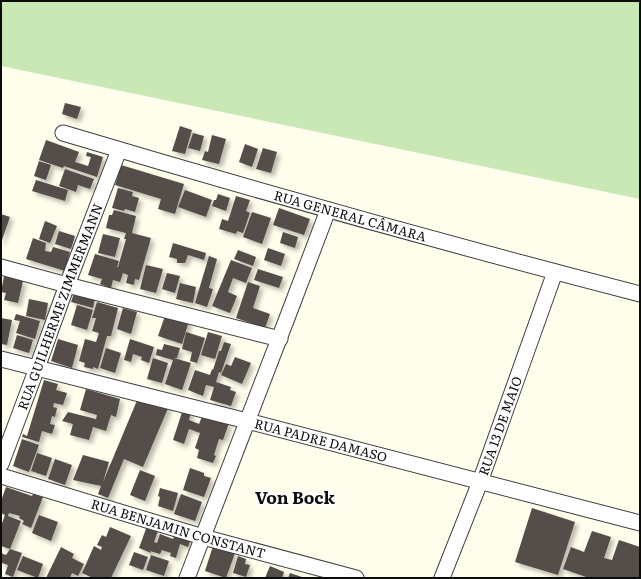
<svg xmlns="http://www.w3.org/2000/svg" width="641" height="579" viewBox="0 0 641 579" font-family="Literata,serif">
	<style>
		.green { fill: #c9e8b6 }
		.building { fill: #544e48; filter: url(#shadow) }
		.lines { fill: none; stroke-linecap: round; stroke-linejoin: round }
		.minor-casing { stroke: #3f3f3f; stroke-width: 17 }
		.minor { stroke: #fff; stroke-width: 15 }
		.labels { text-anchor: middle; stroke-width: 4; stroke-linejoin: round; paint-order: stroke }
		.street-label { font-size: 13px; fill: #0c0c0c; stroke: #fff }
		.district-label { font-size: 17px; font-weight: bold; fill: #0c0c0c; stroke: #fff }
	</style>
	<defs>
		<filter id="shadow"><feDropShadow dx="3.5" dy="3.5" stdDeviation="2" flood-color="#0004"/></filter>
	</defs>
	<rect width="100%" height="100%" fill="#fffdeb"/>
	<!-- green -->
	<path class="green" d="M1,1H640V199L1,66Z"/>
	<!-- building -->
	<g class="building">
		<path d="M65,103L81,107L77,119L62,114Z"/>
		<path d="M180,126L192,130L185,154L172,151Z"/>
		<path d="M193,133L204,136L200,151L188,148Z"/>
		<path d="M212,135L226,139L219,164L202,160L205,151L208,152Z"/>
		<path d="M46,140L79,152L75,162L88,166L91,157L86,156L87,152L103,157L97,177L64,166L63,168L39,160Z"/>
		<path d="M245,144L258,149L252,167L239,162Z"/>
		<path d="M263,148L277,152L271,173L256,169Z"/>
		<path d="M39,161L51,165L46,180L34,176Z"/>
		<path d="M121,165L184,184L175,214L158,209L161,199L115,185Z"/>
		<path d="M65,169L94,179L90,189L78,185L76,192L59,186Z"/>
		<path d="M36,180L68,190L65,201L32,191Z"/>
		<path d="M118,188L133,192L132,196L139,198L135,212L125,209L124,211L112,208Z"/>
		<path d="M185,190L212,200L206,217L178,207Z"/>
		<path d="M218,194L230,198L226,211L212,206L214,200H216Z"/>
		<path d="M236,196L250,200L246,211L250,213L243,233L237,231L236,234L219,229L222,219L228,221Z"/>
		<path d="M279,208L310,219L304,235L273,225Z"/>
		<path d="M114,210L136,216L132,233L151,238L139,280L135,279L134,285L126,283L128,275L123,273L120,282L113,280L111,288L100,284L102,279L88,275L95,254L119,261L117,267H118L126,239H124L126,233L106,228L109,215H112Z"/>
		<path d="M252,212L271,218L262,244L243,237Z"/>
		<path d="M1,214L10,217L1,243Z"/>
		<path d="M45,221L57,226L50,243L39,239Z"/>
		<path d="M59,231L75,236L71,249L55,244Z"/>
		<path d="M283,232L298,237L295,248L280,243Z"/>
		<path d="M103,234L120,238L115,257L98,253Z"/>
		<path d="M33,238L46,243L45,251L51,252L53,247L70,252L65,271L26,259Z"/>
		<path d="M173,243L206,253L204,260L188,255L185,263H177V259L169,257Z"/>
		<path d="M268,248L285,254L281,266L264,260Z"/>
		<path d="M238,250L256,257L253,266L234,259Z"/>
		<path d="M209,256L217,259L209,288L213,289L207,307L195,303Z"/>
		<path d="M231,260L252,268L246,283L233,278L228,292L237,296L230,313L212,306Z"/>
		<path d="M146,265L163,269L156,293L140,289Z"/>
		<path d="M258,269L283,277L279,288L254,280Z"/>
		<path d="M167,273L180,276L175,293L162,289Z"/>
		<path d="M4,276L23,281L18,303L4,300L6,293L1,292Z"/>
		<path d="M248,282L260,286L253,308L270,314L265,328L236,318Z"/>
		<path d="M180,283L196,287L193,303L176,299Z"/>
		<path d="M74,293L95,299L93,308L71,302Z"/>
		<path d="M29,299L48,303L45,320L26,316Z"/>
		<path d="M97,302L118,308L111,336H107L98,369L93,367V369L84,367L85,363L79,361L85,339L96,342L99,333L92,331L96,318H92Z"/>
		<path d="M77,305L93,310L87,330L71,325Z"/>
		<path d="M123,308L137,312L131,334L117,329Z"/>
		<path d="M166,313L189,321L182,344L158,336Z"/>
		<path d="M16,314L40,321L35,339L16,333L20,321L14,320Z"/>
		<path d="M1,318L12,320L7,345L1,344Z"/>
		<path d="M186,332L205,338L197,363L190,361L192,352L182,349Z"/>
		<path d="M208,332L222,336L215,359L201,355Z"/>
		<path d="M17,335L33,340L29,353L13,348Z"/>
		<path d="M58,339L78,345L72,368L51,361Z"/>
		<path d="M130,339L154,347L149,363L141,360L142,357L133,354L131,362L124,360Z"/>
		<path d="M224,342L231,344L221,373L219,372L216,382L231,387L230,390L236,392L231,406L210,400L214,387L206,385L203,396L188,390L195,370L210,375L212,369L213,370L219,351H221Z"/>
		<path d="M164,344L180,348L177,358H174L191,363L182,390L165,384L173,360L156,355L157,349L162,350Z"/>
		<path d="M106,348L121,353L115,373L100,368Z"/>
		<path d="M235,357L251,363L242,384L221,375L226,364L231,366Z"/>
		<path d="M153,358L168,363L162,383L147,379Z"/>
		<path d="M44,380L58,384L56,390L67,393L63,405L54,403L53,407L57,408L55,417L52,416L50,424L55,425L52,434L42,431L39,442L22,437L23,434L27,436Z"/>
		<path d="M86,389L120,399L116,417L111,415L106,431L93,427L89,440L70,435L73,424L62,421L68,412L96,419L97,415L80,410Z"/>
		<path d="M138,398L169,406L143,467L124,459L108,498L98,494L101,486L73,480L83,455L109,462L103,482Z"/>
		<path d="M183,409L191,412L189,420L199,424L203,414L229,423L223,440L219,439L214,455L216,456L213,463L197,458L199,450L195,448L200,433L189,429L184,444L173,440Z"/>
		<path d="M22,439L39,445L29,472L13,466Z"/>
		<path d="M37,453L52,458L46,476L31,471Z"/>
		<path d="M55,459L72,465L65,485L48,479Z"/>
		<path d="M190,468L204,473V476L211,478L204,497L183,490Z"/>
		<path d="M140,470L155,476L145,501L130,495Z"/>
		<path d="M6,487L32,496L33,494L43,497L31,528L22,524L24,521L19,518L20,516L9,513L8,516L21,521L10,549L22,553L13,577L5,574L8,565L2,563L1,566V553L6,555L10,549L1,546V526L5,515L1,513V501Z"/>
		<path d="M160,488L178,493L173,511L158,506L160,497L158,496Z"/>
		<path d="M181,494L202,502L195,521L174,514Z"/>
		<path d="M532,508L575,522L558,575L515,562Z"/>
		<path d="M39,515L58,522L51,541L32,533Z"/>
		<path d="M147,526L158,531L154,542L157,543L160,534L173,539L175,534L191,539L188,547L180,544L176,558L170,556L171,553L162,550L160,554L150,551L151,553L139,548Z"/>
		<path d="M110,527L131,536L111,578H93L82,573L94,546L101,550L102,547L97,545L102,535L106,537Z"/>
		<path d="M592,531L611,537L604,558L612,560L619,540L640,547V578H589L563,569L571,547L584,552Z"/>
		<path d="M213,546L235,553L226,578L205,571Z"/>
		<path d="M61,547L74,554L72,558L84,564L78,576L72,573L70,578H46Z"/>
		<path d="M134,552L148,557L143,570L129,565Z"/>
		<path d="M151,555L169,561L164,576L146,570Z"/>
		<path d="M23,556L43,564L38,578L17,570Z"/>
		<path d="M238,556L246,559L245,564L250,565L246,577L233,573Z"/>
		<path d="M270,566L284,572L282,578H265Z"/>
		<path d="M290,573L305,578H288Z"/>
	</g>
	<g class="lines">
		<!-- minor casing -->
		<g class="minor-casing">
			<g id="minor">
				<path id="s1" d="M63,133C254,190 447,244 640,294"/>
				<path d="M1,267L67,285L280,339"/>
				<path id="s2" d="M1,359L247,421L640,523"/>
				<path id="s3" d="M1,464L37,368L67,285L119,150"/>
				<path id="s4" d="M1,476L203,537L356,578"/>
				<path d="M187,578C234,455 282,333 328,210"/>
				<path id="s5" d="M442,578L480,482L555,272"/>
			</g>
		</g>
		<!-- minor -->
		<use href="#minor" class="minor"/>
	</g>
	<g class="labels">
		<!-- street labels -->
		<g class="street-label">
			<text dy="5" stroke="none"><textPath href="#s1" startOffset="299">RUA GENERAL CÂMARA</textPath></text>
			<text dy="5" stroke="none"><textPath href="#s3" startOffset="168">RUA GUILHERME ZIMMERMANN</textPath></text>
			<text dy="5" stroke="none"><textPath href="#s5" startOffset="163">RUA 13 DE MAIO</textPath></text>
			<text dy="5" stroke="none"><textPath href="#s2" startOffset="330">RUA PADRE DAMASO</textPath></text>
			<text dy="5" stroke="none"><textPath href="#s4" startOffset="185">RUA BENJAMIN CONSTANT</textPath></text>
		</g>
		<!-- district labels -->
		<g class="district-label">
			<text x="295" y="504">Von Bock</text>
		</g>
	</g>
	<!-- border -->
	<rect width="641" height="579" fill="none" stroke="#0c0c0c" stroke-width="4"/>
</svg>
